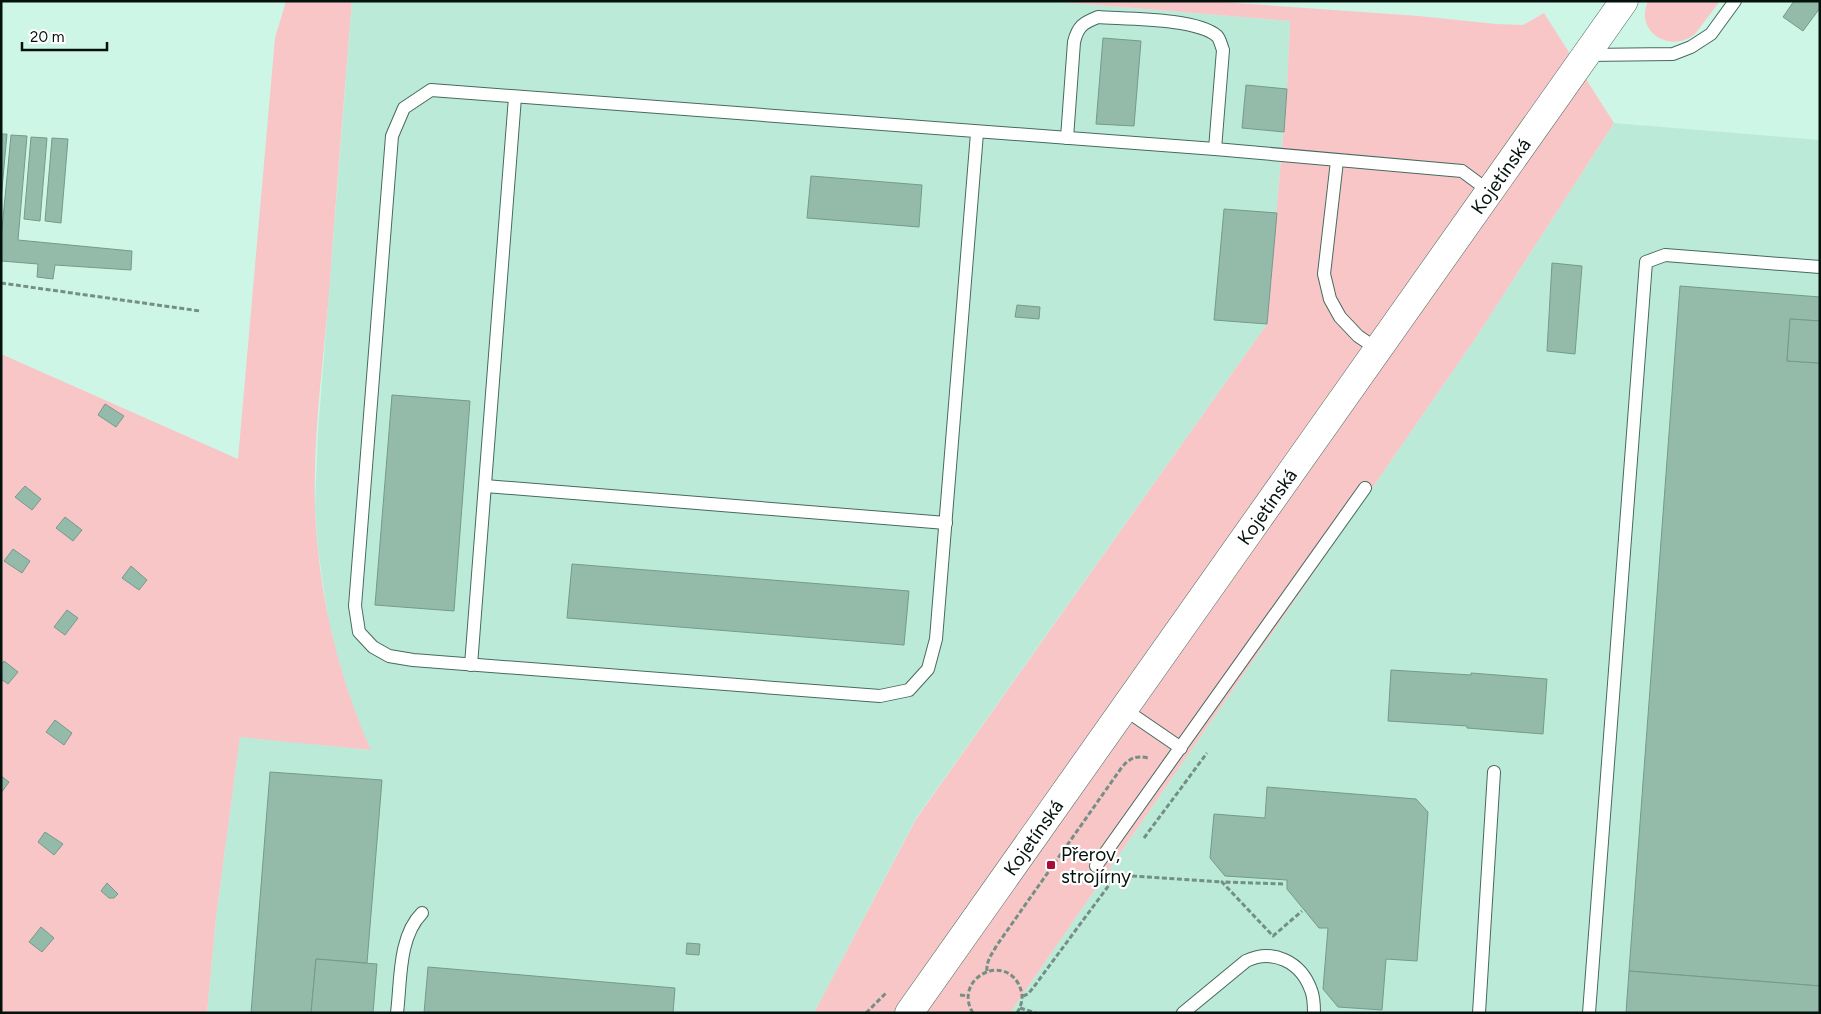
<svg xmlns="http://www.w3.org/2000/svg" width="1821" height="1014" viewBox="0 0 1821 1014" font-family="Figtree,sans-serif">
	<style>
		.built { fill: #bbebd8 }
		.green { fill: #f9c6c8 }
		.building { fill: #94baaa; stroke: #759a8b }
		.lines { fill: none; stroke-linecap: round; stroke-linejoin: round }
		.service-casing { stroke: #476a5d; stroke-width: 14 }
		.secondary-casing { stroke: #476a5d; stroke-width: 29 }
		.path { stroke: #749085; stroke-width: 3; stroke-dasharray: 5 2.5; stroke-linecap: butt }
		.service { stroke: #fff; stroke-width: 12 }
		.secondary { stroke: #fff; stroke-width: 28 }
		.poi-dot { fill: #a70d36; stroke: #fff; stroke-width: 2 }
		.labels { text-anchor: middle; stroke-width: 4.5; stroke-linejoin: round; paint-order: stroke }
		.street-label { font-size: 19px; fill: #04120d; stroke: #fff }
		.poi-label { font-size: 19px; fill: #04120d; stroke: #fff; text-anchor: start }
	</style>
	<rect width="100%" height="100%" fill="#cef6e6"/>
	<!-- built -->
	<g class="built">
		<path d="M352,1H1048L1290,21L1287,89L1267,324L916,818L814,1013H207L216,917L240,736L370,750L361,729L339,665L328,618L318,549L315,507L318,432Z"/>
		<path d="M1614,123L1820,140V1013H1010L1475,339Z"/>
	</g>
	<!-- green -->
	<g class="green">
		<path d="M286,1H352C344,99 336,196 329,294C323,364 313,436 315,507C318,591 337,673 371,750L240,737L216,917L207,1013H1V354L238,459L275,38Z"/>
		<path d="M1048,1H1207L1419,16L1496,24L1523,25L1544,13L1614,123L1475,339L1010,1013H814L916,819L1267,324L1287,89L1290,21Z"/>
		<path d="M1648,1H1720L1695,34C1670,54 1634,32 1648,1Z"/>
	</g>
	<!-- building -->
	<g class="building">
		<path d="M1794,1H1820V8L1803,31L1783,17Z"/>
		<path d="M1103,38L1141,41L1134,126L1096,124Z"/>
		<path d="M1246,85L1287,89L1284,132L1242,128Z"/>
		<path d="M1,134H7L1,200Z"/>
		<path d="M11,135L27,136L18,240L132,251L131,270L55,265L53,279L37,277L38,264L1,261V239Z"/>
		<path d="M31,137L47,138L40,221L24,219Z"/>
		<path d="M52,138L68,139L61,223L45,221Z"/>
		<path d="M811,176L922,185L919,227L807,218Z"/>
		<path d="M1224,209L1277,213L1267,324L1214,320Z"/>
		<path d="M1552,263L1582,266L1575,354L1547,351Z"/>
		<path d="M1680,286L1820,297V321L1790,319L1787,361L1820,363V986L1629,971Z"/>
		<path d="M1017,305L1040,307L1039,319L1015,317Z"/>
		<path d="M1790,319L1820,321V363L1787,361Z"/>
		<path d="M392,395L470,401L454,611L375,605Z"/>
		<path d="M105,404L124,416L116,427L98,415Z"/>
		<path d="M25,486L41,499L32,510L15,497Z"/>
		<path d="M65,517L82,530L73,541L56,528Z"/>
		<path d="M13,549L30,561L22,573L4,561Z"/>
		<path d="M572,564L909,591L904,645L567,618Z"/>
		<path d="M131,566L147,580L139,590L122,578Z"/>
		<path d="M67,610L78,618L65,635L54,627Z"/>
		<path d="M4,661L18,672L8,684L1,679V665Z"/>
		<path d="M1391,670L1471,675V673L1547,679L1543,734L1467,728V726L1388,721Z"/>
		<path d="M55,720L72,733L64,745L46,732Z"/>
		<path d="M270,772L382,780L367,963L316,959L311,1013H251Z"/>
		<path d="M1,776L9,782L1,793Z"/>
		<path d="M1267,787L1416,799L1428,812L1417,961L1386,959L1382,1010L1338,1007L1323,989L1328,928H1319L1287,889V880L1225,876L1210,858L1214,814L1265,818Z"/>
		<path d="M45,832L63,844L54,855L38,842Z"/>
		<path d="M107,883L118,894L114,898H109L101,891Z"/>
		<path d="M41,927L54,938L42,952L29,942Z"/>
		<path d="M687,943L700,944L699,955L686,954Z"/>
		<path d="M316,959L377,964L373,1013H311Z"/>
		<path d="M428,967L675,988L673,1013H424Z"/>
		<path d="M1629,971L1820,986V1013H1626Z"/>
	</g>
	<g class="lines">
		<!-- service casing -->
		<g class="service-casing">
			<g id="service">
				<path d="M1586,55L1673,54L1691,47L1711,34L1735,1"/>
				<path d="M977,133L936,639L928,669L909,690L880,696L413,660L389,656L373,647L359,632L355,606L392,136L404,108L431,90L1215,149L1462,171L1489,191"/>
				<path d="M1067,138L1074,42C1078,26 1083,23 1098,17C1126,19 1197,18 1217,36C1220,39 1221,45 1223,50L1215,149"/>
				<path d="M1337,161L1324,274L1330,299L1340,317L1358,336L1377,349"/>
				<path d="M485,486L946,523"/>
				<path d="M471,665L515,97"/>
				<path d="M1124,709L1181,748"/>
				<path d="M1096,866L1365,488"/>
				<path d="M397,1013C401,981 398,937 422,913"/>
				<path d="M1183,1013L1246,961C1273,948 1301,962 1311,990C1314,997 1314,1005 1314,1013"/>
				<path d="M1479,1013L1494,772"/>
				<path d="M1589,1013L1646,262L1665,255L1820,267"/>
			</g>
		</g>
		<!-- secondary casing -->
		<g class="secondary-casing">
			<g id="secondary">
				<path id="s1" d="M909,1013L1624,1"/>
			</g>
		</g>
		<!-- path -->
		<g class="path">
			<path d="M1,283L200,311"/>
			<path d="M1144,838L1207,753"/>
			<path d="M1117,875L1222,882"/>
			<path d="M1283,884L1222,882L1273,936L1302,911"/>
			<path d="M987,971C986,961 992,954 997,945L1122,767C1130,758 1136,755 1148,758"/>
			<path d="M960,995L968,996"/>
			<path d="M1023,996L1028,994L1033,988L1112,881"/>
			<path d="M1020,1008L1036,1013"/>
			<path d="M866,1013L887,992"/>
			<path d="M973,1013C953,981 1000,953 1018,983C1024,994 1023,1003 1017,1013"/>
		</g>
		<!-- service -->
		<use href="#service" class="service"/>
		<!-- secondary -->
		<use href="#secondary" class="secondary"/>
	</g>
	<!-- markers -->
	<rect class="poi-dot" x="1046" y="860" width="10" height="10" rx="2.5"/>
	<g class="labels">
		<!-- street labels -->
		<g class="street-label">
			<text dy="7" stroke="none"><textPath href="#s1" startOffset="1025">Kojetínská</textPath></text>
			<text dy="7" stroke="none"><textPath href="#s1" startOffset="620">Kojetínská</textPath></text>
			<text dy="7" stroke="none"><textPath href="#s1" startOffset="215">Kojetínská</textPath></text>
		</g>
		<!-- poi labels -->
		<g class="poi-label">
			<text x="1061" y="861">Přerov,<tspan x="1061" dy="22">strojírny</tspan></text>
		</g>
	</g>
	<!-- border -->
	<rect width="1821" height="1014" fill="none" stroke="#04120d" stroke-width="5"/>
	<!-- scale -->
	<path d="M22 42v8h85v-8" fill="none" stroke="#04120d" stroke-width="2.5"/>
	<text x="30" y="42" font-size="15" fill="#04120d" stroke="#ffffff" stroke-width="4" paint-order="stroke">20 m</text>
</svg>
